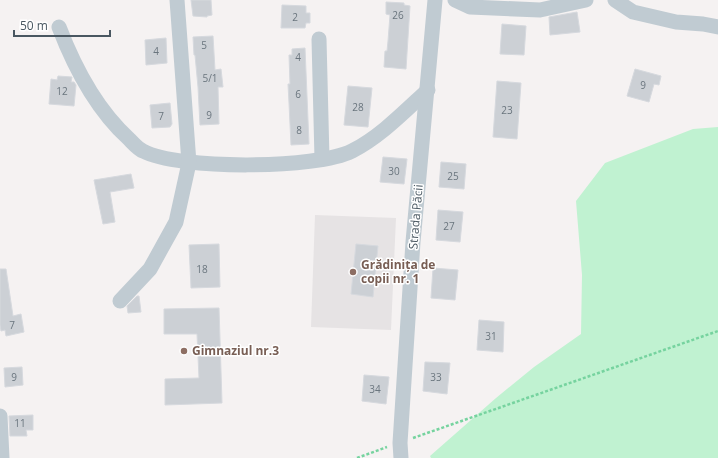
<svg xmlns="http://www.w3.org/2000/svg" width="718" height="458" viewBox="0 0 718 458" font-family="'Open Sans',sans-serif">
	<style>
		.education { fill: #e6e3e4 }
		.green { fill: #c0f2d1 }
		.building { fill: #ccd0d5; stroke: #d6d9de }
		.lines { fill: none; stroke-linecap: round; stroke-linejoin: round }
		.path { stroke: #76d39f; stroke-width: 2.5; stroke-dasharray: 3 2; stroke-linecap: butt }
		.minor { stroke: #c0cbd2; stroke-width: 15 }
		.education-dot { fill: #8d6e63; stroke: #fff; stroke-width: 1.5 }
		.labels { text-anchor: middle; stroke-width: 3; stroke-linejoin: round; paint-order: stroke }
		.number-label { font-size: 10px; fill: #6a757e }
		.street-label { font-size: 12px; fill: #495761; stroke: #fff }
		.education-label { font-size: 12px; font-weight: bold; fill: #785e54; stroke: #fff; text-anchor: start }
	</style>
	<rect width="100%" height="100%" fill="#f5f2f2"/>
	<!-- education -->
	<path class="education" d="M315,215L396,218L391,330L311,327Z"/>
	<!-- green -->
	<path class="green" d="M718,127V458H431L430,456L496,398L534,367L581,334L582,275L576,201L605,163L693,129Z"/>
	<!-- building -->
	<g class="building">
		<path d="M191,0H211L212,15L207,16V17L193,16Z"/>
		<path d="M386,2L404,3V5L410,6L406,69L384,67L385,51H387L388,41L390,15L386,14Z"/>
		<path d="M282,5L306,6V13H310V23H306L305,28H281Z"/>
		<path d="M577,12L580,32L550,35L549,17Z"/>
		<path d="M502,24L526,26L524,55L500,54Z"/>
		<path d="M213,36L215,70L221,69L223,87H218L219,124L200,125L198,87L195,55H194L193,37Z"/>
		<path d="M166,38L167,63L146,65L145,40Z"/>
		<path d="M305,48L309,144L291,145L289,103L288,84H290L289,55H292V49Z"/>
		<path d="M635,69L661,76L659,85L654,84L649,102L627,96Z"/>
		<path d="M58,76L72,77L71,82H74L76,85L74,106L49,104L51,79L57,80Z"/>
		<path d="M497,81L521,83L517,139L493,137Z"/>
		<path d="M348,86L372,88L368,127L344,125Z"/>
		<path d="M170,103L172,124L170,127L152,128L150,105Z"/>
		<path d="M383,157L407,159L404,184L380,182Z"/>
		<path d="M441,162L466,164L464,189L439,187Z"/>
		<path d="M131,174L134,188L110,192L115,222L103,224L94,180Z"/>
		<path d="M438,210L463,212L460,242L436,240Z"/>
		<path d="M219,244L220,287L191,288L189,245Z"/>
		<path d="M356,244L378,246L373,297L351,294Z"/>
		<path d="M433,268L458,270L455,300L431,298Z"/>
		<path d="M0,269H6L13,316L21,314L24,332L6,336L5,330L1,331L0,325Z"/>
		<path d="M137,296H139L141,312L128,313L127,306Z"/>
		<path d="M219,308L222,403L165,405V379L199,378L197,334H164V309Z"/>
		<path d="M479,320L504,322L503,352L477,350Z"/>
		<path d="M425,362L450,363L447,394L423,391Z"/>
		<path d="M22,367L23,385L5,387L4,368Z"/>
		<path d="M364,375L389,377L386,404L362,401Z"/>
		<path d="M33,415V430H26L27,436H10L9,416Z"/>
	</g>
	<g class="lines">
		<!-- path -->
		<g class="path">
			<path d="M413,438L718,331"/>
			<path d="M357,458L387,447"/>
		</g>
		<!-- minor -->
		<g class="minor">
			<path d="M455,0L470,7L540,10L586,0"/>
			<path d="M615,0L633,12L676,22L703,24L718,27"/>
			<path d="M59,27C75,69 96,109 129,139C133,143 138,149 143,151C178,170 317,169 352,151C380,137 405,111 428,90"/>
			<path d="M319,39L322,159"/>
			<path d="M120,301L150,269L176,222L189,163L177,0"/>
			<path d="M0,416L2,458"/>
			<path d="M401,458L400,443L413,242L435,0"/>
		</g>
	</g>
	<!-- markers -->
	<g class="education-dot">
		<circle cx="353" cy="272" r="4"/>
		<circle cx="184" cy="351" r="4"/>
	</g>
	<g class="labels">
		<!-- number labels -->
		<g class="number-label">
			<text x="398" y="19">26</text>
			<text x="295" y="21">2</text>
			<text x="204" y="49">5</text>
			<text x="156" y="55">4</text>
			<text x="298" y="61">4</text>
			<text x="210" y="82">5/1</text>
			<text x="643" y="89">9</text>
			<text x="62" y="95">12</text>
			<text x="298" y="98">6</text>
			<text x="358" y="111">28</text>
			<text x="507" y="114">23</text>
			<text x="209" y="119">9</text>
			<text x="161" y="120">7</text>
			<text x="299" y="134">8</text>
			<text x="394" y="175">30</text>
			<text x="453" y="180">25</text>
			<text x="449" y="230">27</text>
			<text x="202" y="273">18</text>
			<text x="12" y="329">7</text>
			<text x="491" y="340">31</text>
			<text x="14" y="381">9</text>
			<text x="436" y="381">33</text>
			<text x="375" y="393">34</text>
			<text x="20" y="427">11</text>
		</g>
		<!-- street labels -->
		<g class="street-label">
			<text transform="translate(416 217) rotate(-85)" y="4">Strada Păcii</text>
		</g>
		<!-- education labels -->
		<g class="education-label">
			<text x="361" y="269">Grădinița de<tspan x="361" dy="14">copii nr. 1</tspan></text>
			<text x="192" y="355">Gimnaziul nr.3</text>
		</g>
	</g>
	<!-- scale -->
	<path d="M14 30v6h96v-6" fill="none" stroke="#495761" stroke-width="2"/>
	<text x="20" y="30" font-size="12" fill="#495761" stroke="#ffffff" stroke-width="3" paint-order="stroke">50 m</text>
</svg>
